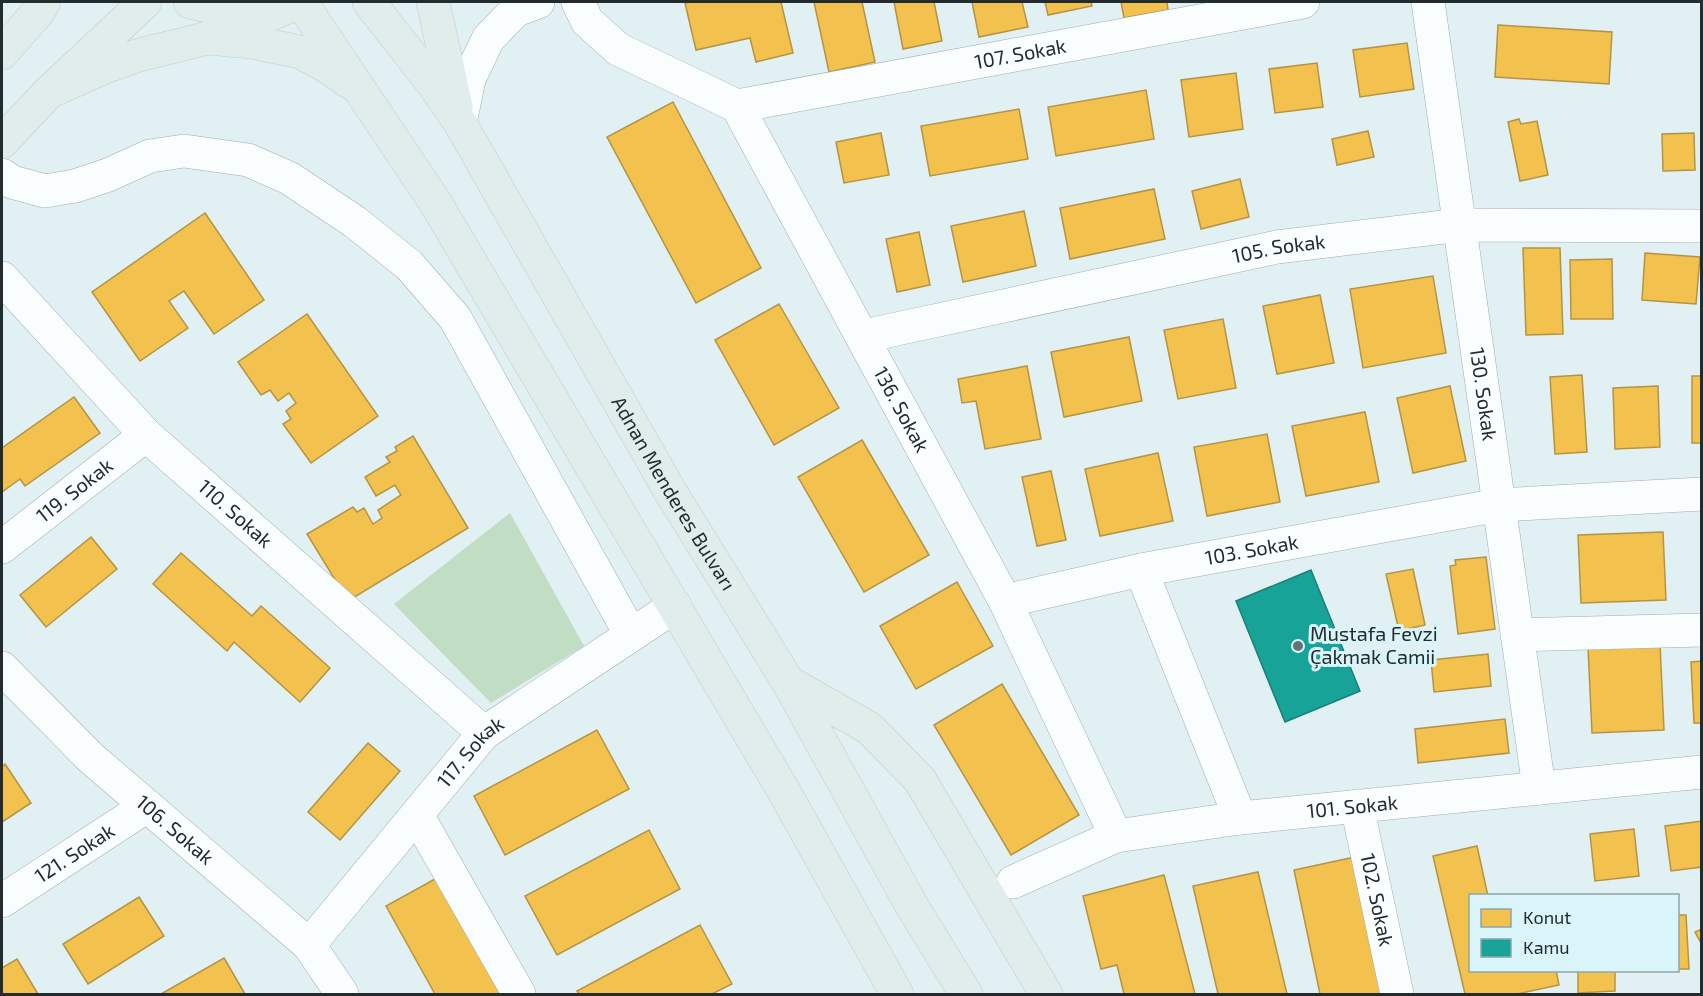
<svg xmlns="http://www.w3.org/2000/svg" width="1703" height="996" viewBox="0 0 1703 996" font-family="'Exo 2',sans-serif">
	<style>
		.green { fill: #c1ddc3 }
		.homes { fill: #f2c14e; stroke: #b49444; stroke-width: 1.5 }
		.public { fill: #17a398; stroke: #1a7f78; stroke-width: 1.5 }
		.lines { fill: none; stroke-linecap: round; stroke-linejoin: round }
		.minor-casing { stroke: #a1adae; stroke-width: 34 }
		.major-casing { stroke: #c4cbcc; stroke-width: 34 }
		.minor { stroke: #fafdfd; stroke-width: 33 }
		.major { stroke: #e1edeb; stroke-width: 33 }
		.poi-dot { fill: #657173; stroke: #daf5f9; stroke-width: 2 }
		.labels { text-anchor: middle; stroke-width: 6; stroke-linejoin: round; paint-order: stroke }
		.street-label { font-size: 20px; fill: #222c2e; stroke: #daf5f9 }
		.poi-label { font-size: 20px; fill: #222c2e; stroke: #daf5f9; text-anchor: start }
	</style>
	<rect width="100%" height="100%" fill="#e1f0f2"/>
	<!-- green -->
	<path class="green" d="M510,513L584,646L491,703L394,604Z"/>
	<!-- homes -->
	<g class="homes">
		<path d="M691,2H781L793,53L756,62L750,38L696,50L685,3Z"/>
		<path d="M814,2H862L875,62L829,72Z"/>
		<path d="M894,2H934L942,41L903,49Z"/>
		<path d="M972,2H1022L1028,27L979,37Z"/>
		<path d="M1045,2H1091L1092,6L1048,15Z"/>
		<path d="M1121,2H1167L1168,10L1124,18Z"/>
		<path d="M1498,25L1612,32L1609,84L1495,77Z"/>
		<path d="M1407,43L1414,89L1360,97L1353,50Z"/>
		<path d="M1317,63L1323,107L1275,113L1269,69Z"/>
		<path d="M1236,73L1243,129L1189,137L1181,80Z"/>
		<path d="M1146,90L1154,139L1056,156L1048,107Z"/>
		<path d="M673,102L761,268L696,303L607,137Z"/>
		<path d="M1019,109L1028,159L930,176L921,126Z"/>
		<path d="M1519,119L1521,124L1537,121L1548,175L1520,181L1508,122Z"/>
		<path d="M1368,131L1374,157L1337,165L1332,139Z"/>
		<path d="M881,133L889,175L844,183L836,142Z"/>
		<path d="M1694,133L1695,170L1663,171L1662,134Z"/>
		<path d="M1240,179L1249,217L1201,229L1192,191Z"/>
		<path d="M1154,189L1165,239L1070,259L1060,208Z"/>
		<path d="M1024,211L1036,266L963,282L951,226Z"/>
		<path d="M205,213L264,300L214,334L184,291L169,301L188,328L140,361L92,292Z"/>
		<path d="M919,232L930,285L897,292L886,239Z"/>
		<path d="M1523,248H1560L1563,334L1526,335Z"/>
		<path d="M1645,253L1700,257L1696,304L1642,300Z"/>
		<path d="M1612,259L1613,319H1571L1570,260Z"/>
		<path d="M1433,276L1446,353L1363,368L1350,289Z"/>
		<path d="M1320,295L1334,363L1277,374L1263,306Z"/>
		<path d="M779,304L839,408L774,445L715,340Z"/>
		<path d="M307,314L378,416L311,463L283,424L291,419L286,411L296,403L289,393L278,401L270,390L261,395L238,362Z"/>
		<path d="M1223,319L1236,388L1178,399L1164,330Z"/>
		<path d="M1129,337L1142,401L1064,417L1051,352Z"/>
		<path d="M1027,366L1041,439L985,449L976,401L962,403L958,379Z"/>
		<path d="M1582,375L1587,452L1555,454L1550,377Z"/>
		<rect x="1692" y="376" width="10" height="67"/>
		<path d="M1450,386L1466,461L1413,473L1397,398Z"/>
		<path d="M1658,386L1660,447L1615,449L1613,388Z"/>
		<path d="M74,397L100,433L25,486L20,479L2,492V448Z"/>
		<path d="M1365,412L1379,482L1306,496L1292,426Z"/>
		<path d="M1267,434L1280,502L1207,516L1194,447Z"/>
		<path d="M413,436L468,528L348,601L307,534L353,507L357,512L364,508L373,524L382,518L378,510L401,495L395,485L376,496L365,477L390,462L386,457L397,451L395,447Z"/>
		<path d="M862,440L929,555L864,592L798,477Z"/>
		<path d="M1158,453L1173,521L1100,536L1085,469Z"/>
		<path d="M1051,471L1066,540L1037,546L1022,477Z"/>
		<path d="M1663,532L1666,600L1581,603L1578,535Z"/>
		<path d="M91,537L117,569L46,627L20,595Z"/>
		<path d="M181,553L252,616L261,606L330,668L300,702L234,642L227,651L153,584Z"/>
		<path d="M1486,557L1495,629L1458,634L1450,566L1456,565L1455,560Z"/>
		<path d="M1413,569L1425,625L1399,631L1386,574Z"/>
		<path d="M957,582L993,646L916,689L880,626Z"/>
		<path d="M1660,644L1664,730L1592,733L1588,647Z"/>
		<path d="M1488,654L1491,686L1434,692L1431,660Z"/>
		<path d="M1702,661V723H1694L1691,662Z"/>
		<path d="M1002,684L1079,815L1011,855L934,725Z"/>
		<path d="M1505,719L1509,753L1418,763L1415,729Z"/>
		<path d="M597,730L629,789L505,855L474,796Z"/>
		<path d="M368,743L400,771L340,840L308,812Z"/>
		<path d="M5,764L31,803L2,822V767Z"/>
		<path d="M1702,821V867L1671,871L1665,826Z"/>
		<path d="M1634,829L1639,876L1595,881L1590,834Z"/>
		<path d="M649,830L680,889L557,955L525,896Z"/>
		<path d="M1477,846L1488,896H1470V970H1556L1559,985L1517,994H1465L1433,856Z"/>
		<path d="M1355,857L1384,994H1320L1294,870Z"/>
		<path d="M1258,872L1287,994H1218L1193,886Z"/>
		<path d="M444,874L509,994H435L386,906Z"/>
		<path d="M1164,875L1195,994H1124L1117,965L1101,969L1083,896Z"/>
		<path d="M139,897L164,936L88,984L63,944Z"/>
		<path d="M1678,915H1686L1689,969H1678Z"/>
		<path d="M700,925L732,984L712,994H579L577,991Z"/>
		<path d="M1702,929V945L1695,932Z"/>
		<path d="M224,958L245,994H161Z"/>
		<path d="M17,959L38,994H2V968Z"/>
		<path d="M1578,970H1615V991L1578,993Z"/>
	</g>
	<!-- public -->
	<path class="public" d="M1311,570L1360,691L1285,722L1236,601Z"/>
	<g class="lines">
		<!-- minor casing -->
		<g class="minor-casing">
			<g id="minor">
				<path id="s1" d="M578,2L587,21L618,49L737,106L1005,601L1116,836"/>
				<path id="s2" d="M1428,2L1539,788"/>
				<path id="s3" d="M737,106L1303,2"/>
				<path d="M460,123L469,79L488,39L516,10L538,2"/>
				<path d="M2,175L12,182L45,191L75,186L108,175L150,156L184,151L248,160L289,178L355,222L409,265L455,318L631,635"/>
				<path id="s4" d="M2,278L146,435L484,733"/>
				<path id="s5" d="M864,336L1277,247L1460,225L1702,226"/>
				<path id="s6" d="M2,547L146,435"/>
				<path d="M1141,570L1240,818"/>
				<path id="s7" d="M1005,601L1141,570L1499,505L1702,494"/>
				<path d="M1517,635L1702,630"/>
				<path id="s8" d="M2,668L91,758L309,945L342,994"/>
				<path id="s9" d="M1357,806L1397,994"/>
				<path d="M417,815L519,994"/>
				<path id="s10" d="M1013,882L1116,836L1240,818L1702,772"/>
				<path id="s11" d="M2,901L147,806"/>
				<path id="s12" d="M309,945L484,733L675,606"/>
			</g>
		</g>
		<!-- major casing -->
		<g class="major-casing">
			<g id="major">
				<path d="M190,2L259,19L300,2"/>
				<path d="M301,2L435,202L786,795L897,994"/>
				<path id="s13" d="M369,2L434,85L460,123L670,491L788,682L912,906L966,994"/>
				<path d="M433,2L456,107"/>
				<path d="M2,53L38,12L44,2"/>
				<path d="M49,92L105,67L139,55L208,38L251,42L300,52L326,66L349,82"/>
				<path d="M2,142L49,92L145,2"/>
				<path d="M788,682L869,728L920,780L1046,994"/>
			</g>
		</g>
		<!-- minor -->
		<use href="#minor" class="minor"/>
		<!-- major -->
		<use href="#major" class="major"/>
	</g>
	<!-- markers -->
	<circle class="poi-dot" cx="1298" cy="646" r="6"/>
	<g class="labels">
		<!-- street labels -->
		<g class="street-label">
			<text dy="7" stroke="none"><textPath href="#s3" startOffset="288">107. Sokak</textPath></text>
			<text dy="7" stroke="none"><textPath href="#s5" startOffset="424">105. Sokak</textPath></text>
			<text dy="7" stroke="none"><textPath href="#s2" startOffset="396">130. Sokak</textPath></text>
			<text dy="7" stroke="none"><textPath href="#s1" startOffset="540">136. Sokak</textPath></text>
			<text dy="7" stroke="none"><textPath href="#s6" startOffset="92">119. Sokak</textPath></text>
			<text dy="7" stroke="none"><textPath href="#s13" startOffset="579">Adnan Menderes Bulvarı</textPath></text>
			<text dy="7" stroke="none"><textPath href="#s4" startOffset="332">110. Sokak</textPath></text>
			<text dy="7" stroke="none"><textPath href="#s7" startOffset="252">103. Sokak</textPath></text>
			<text dy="7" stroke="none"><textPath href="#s12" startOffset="252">117. Sokak</textPath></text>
			<text dy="7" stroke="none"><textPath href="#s10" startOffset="351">101. Sokak</textPath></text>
			<text dy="7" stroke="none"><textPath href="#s8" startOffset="237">106. Sokak</textPath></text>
			<text dy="7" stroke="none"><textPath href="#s11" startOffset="87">121. Sokak</textPath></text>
			<text dy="7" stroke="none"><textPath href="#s9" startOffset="96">102. Sokak</textPath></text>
		</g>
		<!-- poi labels -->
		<g class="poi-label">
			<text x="1310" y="641">Mustafa Fevzi<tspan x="1310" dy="23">Çakmak Camii</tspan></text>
		</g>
	</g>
	<!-- border -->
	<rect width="1703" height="996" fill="none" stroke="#222c2e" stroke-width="6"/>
	<!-- legend -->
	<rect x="1469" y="894" width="210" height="78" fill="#daf5f9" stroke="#90a5a8" stroke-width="1.5"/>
	<rect x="1481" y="909" width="30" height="18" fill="#f2c14e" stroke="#90a5a8" stroke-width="1.5"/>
	<text x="1523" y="924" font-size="18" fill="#222c2e">Konut</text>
	<rect x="1481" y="939" width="30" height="18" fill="#17a398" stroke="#90a5a8" stroke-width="1.5"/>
	<text x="1523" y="954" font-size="18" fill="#222c2e">Kamu</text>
</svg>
